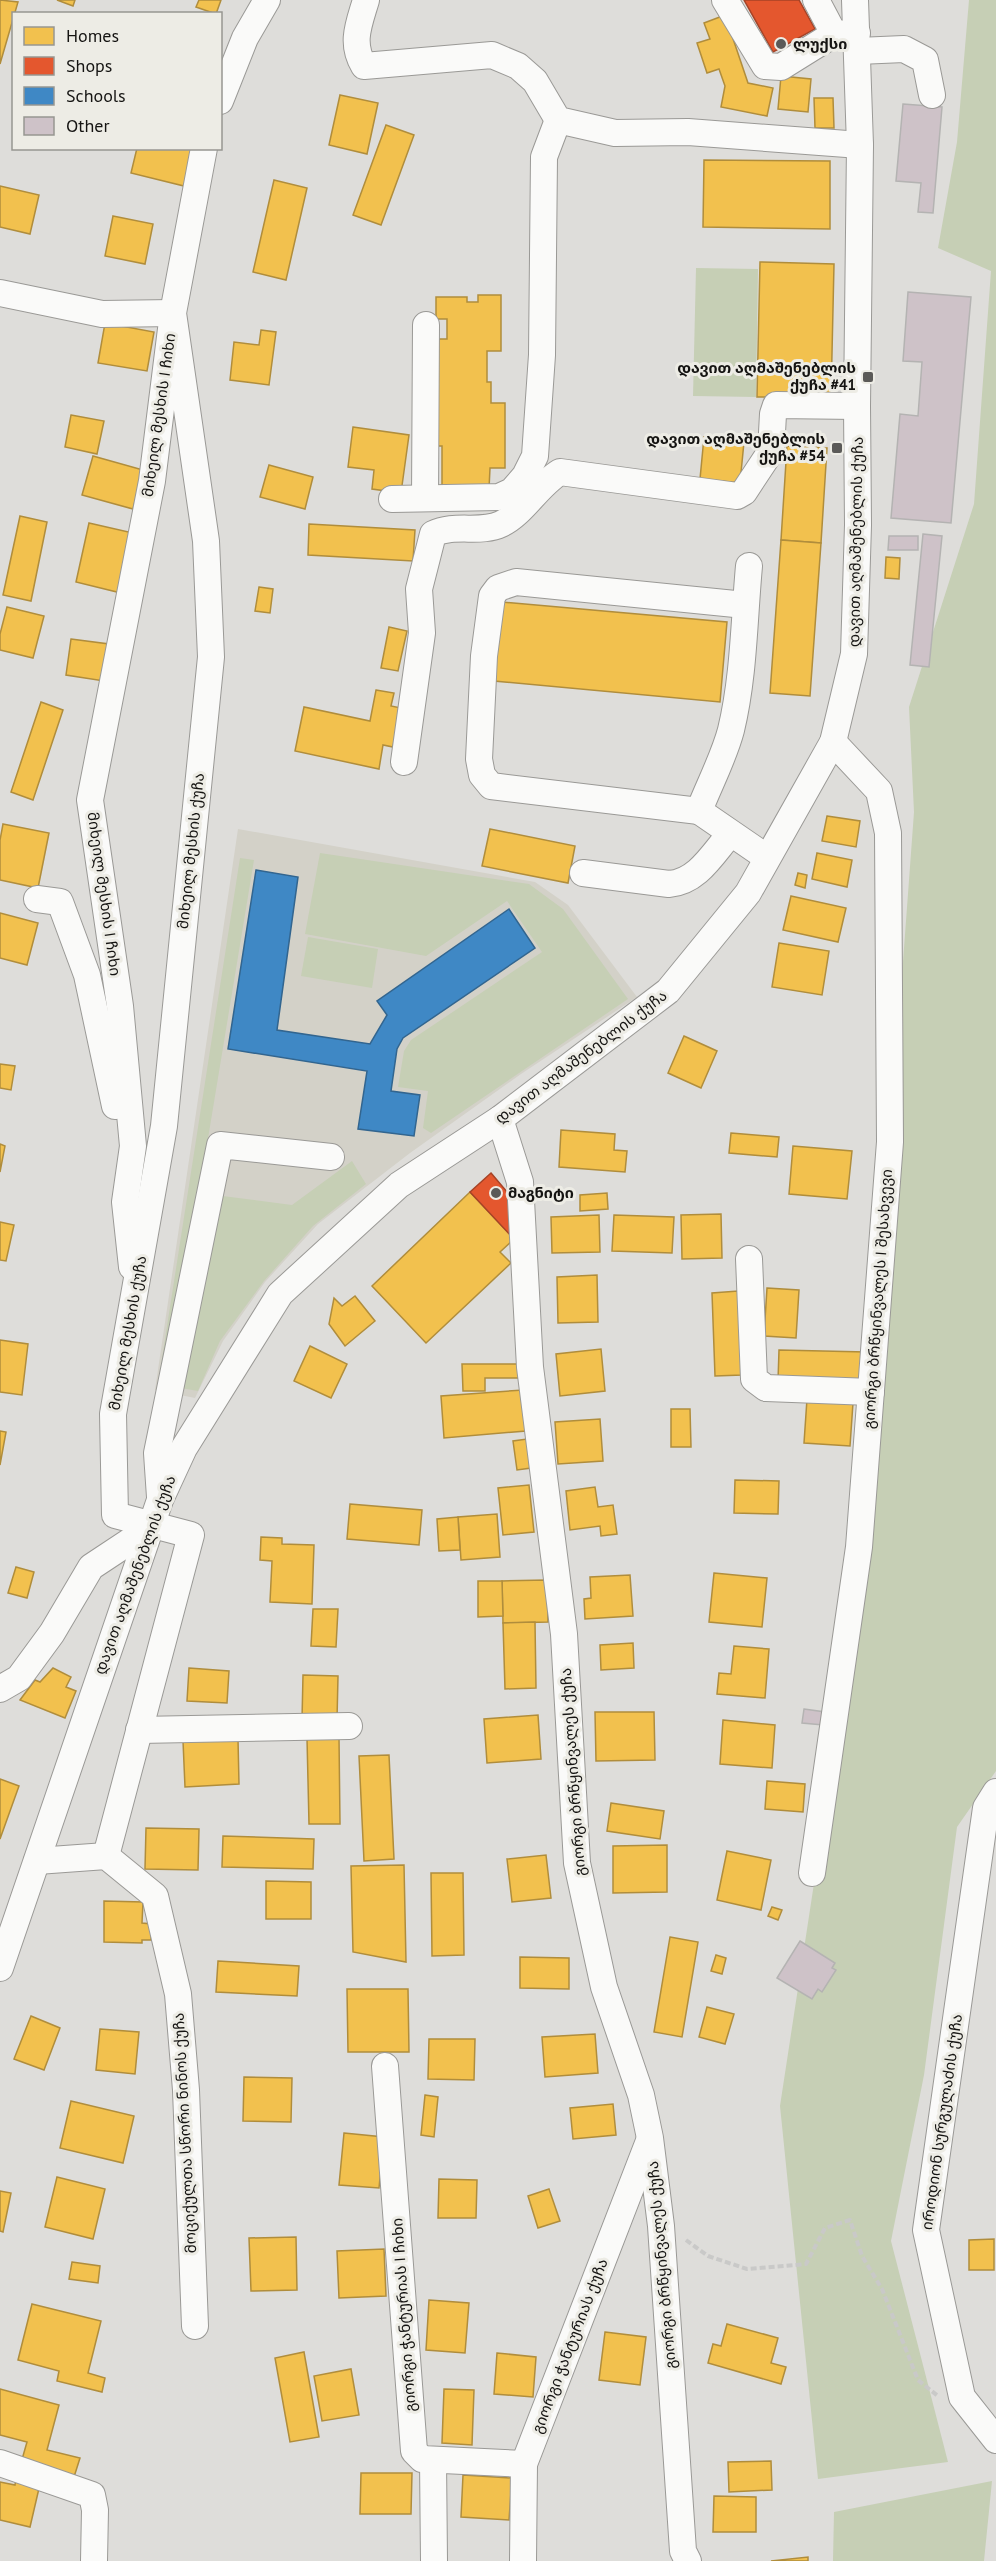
<svg xmlns="http://www.w3.org/2000/svg" width="996" height="2561" viewBox="0 0 996 2561" font-family="'PT Sans','Noto Sans Georgian',sans-serif">
	<style>
		.built { fill: #d3d1c8 }
		.green { fill: #c6cfb5 }
		.homes { fill: #f2c14e; stroke: #b08d3c; stroke-width: 1.5 }
		.shops { fill: #e4572e; stroke: #a64326; stroke-width: 1.5 }
		.schools { fill: #3f88c5; stroke: #32658f; stroke-width: 1.5 }
		.building { fill: #cec2c8; stroke: #b4b3b2; stroke-width: 1.5 }
		.lines { fill: none; stroke-linecap: round; stroke-linejoin: round }
		.minor-casing { stroke: #9a9996; stroke-width: 28 }
		.path { stroke: #c9c9c8; stroke-width: 4; stroke-dasharray: 6 3; stroke-linecap: butt }
		.minor { stroke: #fafaf9; stroke-width: 26 }
		.poi-dot { fill: #5b5a58; stroke: #edece5; stroke-width: 2 }
		.labels { text-anchor: middle; stroke-width: 6; stroke-linejoin: round; paint-order: stroke }
		.poi-label { font-size: 15px; font-weight: bold; fill: #151412; stroke: #edece5; text-anchor: start }
		.street-label { font-size: 15px; fill: #151412; stroke: #edece5 }
	</style>
	<rect width="100%" height="100%" fill="#deddda"/>
	<!-- built -->
	<path class="built" d="M238,829L535,882L568,905L637,997L521,1074L410,1153L318,1224L265,1282L223,1341L195,1398L155,1390Z"/>
	<!-- green -->
	<g class="green">
		<path d="M969,0H996V1771L957,1827L924,2075L891,2241L948,2462L818,2479L780,2106L855,1615L914,812L909,707L974,504L991,271L938,248L957,142Z"/>
		<path d="M696,268L758,269L756,397L693,396Z"/>
		<path d="M320,853L529,884L563,909L628,999L431,1133L423,1128L428,1091L398,1087L404,1051L411,1040L542,952L507,901L426,956L305,934Z"/>
		<path d="M240,858L254,860L199,1193L292,1205L352,1161L366,1184L313,1226L264,1281L220,1341L198,1391L158,1384Z"/>
		<path d="M308,937L378,949L372,988L301,976Z"/>
		<path d="M992,2481L984,2561H833L834,2512Z"/>
	</g>
	<!-- homes -->
	<g class="homes">
		<path d="M0,0L18,2L0,64Z"/>
		<path d="M57,0H75L73,6Z"/>
		<path d="M199,0H221L216,14L196,7Z"/>
		<path d="M725,15L748,83L773,88L767,116L721,107L725,86L719,69L707,73L697,43L710,39L704,23Z"/>
		<path d="M781,76L811,79L808,112L778,109Z"/>
		<path d="M340,95L378,103L367,154L329,145Z"/>
		<path d="M814,98H833L834,128H815Z"/>
		<path d="M386,125L414,135L381,225L353,215Z"/>
		<path d="M137,148H194L184,186L131,173Z"/>
		<path d="M704,160L830,161V229L703,227Z"/>
		<path d="M274,180L307,188L286,280L253,272Z"/>
		<path d="M0,186L39,195L30,234L0,227Z"/>
		<path d="M113,216L153,224L145,264L105,256Z"/>
		<path d="M760,262L834,264L831,398L757,397Z"/>
		<path d="M478,295H501V351H487V382H491V403H505V468H490L489,489H442V446H437V339H447V319H436V297H467V302H478Z"/>
		<path d="M105,323L154,332L147,371L98,363Z"/>
		<path d="M261,330L276,332L269,385L230,380L234,342L259,345Z"/>
		<path d="M71,415L104,421L97,454L65,447Z"/>
		<path d="M353,427L409,435L401,493L372,489L374,470L348,467Z"/>
		<path d="M704,437L744,442L740,483L700,479Z"/>
		<path d="M787,446L827,448L821,543L781,540Z"/>
		<path d="M93,456L143,470L133,509L82,495Z"/>
		<path d="M269,465L313,477L305,509L260,497Z"/>
		<path d="M20,516L47,522L31,601L3,595Z"/>
		<path d="M89,523L133,533L121,593L76,582Z"/>
		<path d="M309,524L415,530L413,561L308,555Z"/>
		<path d="M781,540L821,543L810,696L770,693Z"/>
		<path d="M886,557L900,558L899,579L885,578Z"/>
		<path d="M259,587L273,589L270,613L255,611Z"/>
		<path d="M501,602L727,622L720,702L494,681Z"/>
		<path d="M7,607L44,616L33,658L0,650V634Z"/>
		<path d="M389,627L407,631L398,671L381,668Z"/>
		<path d="M71,639L109,644L104,681L66,675Z"/>
		<path d="M376,690L394,693L391,706L401,708L393,747L383,745L379,769L295,751L304,707L370,721Z"/>
		<path d="M41,702L63,710L33,800L11,792Z"/>
		<path d="M827,816L860,821L856,847L822,841Z"/>
		<path d="M3,824L49,833L38,888L0,880V840Z"/>
		<path d="M490,829L575,846L568,883L482,866Z"/>
		<path d="M817,853L852,860L847,887L812,879Z"/>
		<path d="M798,873L807,875L805,888L795,885Z"/>
		<path d="M791,896L846,908L838,942L783,930Z"/>
		<path d="M0,913L38,923L27,965L0,958Z"/>
		<path d="M779,943L829,951L822,995L772,987Z"/>
		<path d="M684,1036L717,1051L701,1088L668,1073Z"/>
		<path d="M0,1064L15,1066L11,1090L0,1088Z"/>
		<path d="M561,1130L615,1134L614,1150L627,1151L625,1172L559,1167Z"/>
		<path d="M731,1133L779,1137L777,1157L729,1153Z"/>
		<path d="M0,1144L5,1146L0,1172Z"/>
		<path d="M793,1146L852,1151L847,1199L789,1194Z"/>
		<path d="M470,1192L514,1239L500,1252L511,1263L426,1343L372,1286Z"/>
		<path d="M607,1193L608,1209L580,1211V1195Z"/>
		<path d="M721,1214L722,1258L682,1259L681,1215Z"/>
		<path d="M599,1215L600,1252L552,1253L551,1217Z"/>
		<path d="M614,1215L674,1217L672,1253L612,1251Z"/>
		<path d="M0,1222L14,1225L6,1261L0,1260Z"/>
		<path d="M597,1275L598,1322L558,1323L557,1277Z"/>
		<path d="M767,1288L799,1290L796,1338L764,1336Z"/>
		<path d="M738,1291L742,1375L715,1376L712,1293Z"/>
		<path d="M355,1296L375,1321L345,1346L329,1324L334,1298L342,1306Z"/>
		<path d="M0,1340L28,1344L22,1395L0,1392Z"/>
		<path d="M310,1346L347,1364L331,1398L294,1381Z"/>
		<path d="M601,1349L605,1391L560,1396L556,1354Z"/>
		<path d="M779,1350L866,1352L865,1384L778,1381Z"/>
		<path d="M462,1364H519V1378H485V1391H463Z"/>
		<path d="M523,1390L526,1431L444,1438L441,1396Z"/>
		<path d="M807,1399L853,1403L850,1446L804,1443Z"/>
		<path d="M671,1409H690L691,1447H671Z"/>
		<path d="M600,1419L603,1461L558,1464L555,1422Z"/>
		<path d="M0,1431L6,1432L0,1465Z"/>
		<path d="M527,1439L531,1468L517,1470L513,1441Z"/>
		<path d="M735,1480L779,1481L778,1514L734,1513Z"/>
		<path d="M529,1485L534,1532L503,1535L498,1488Z"/>
		<path d="M595,1487L598,1507L613,1505L617,1534L601,1536L600,1526L570,1530L566,1491Z"/>
		<path d="M350,1504L422,1510L419,1545L347,1539Z"/>
		<path d="M497,1514L500,1557L461,1560L458,1517Z"/>
		<path d="M458,1517L460,1550L439,1551L437,1519Z"/>
		<path d="M261,1537L282,1538V1544L314,1545L312,1604L270,1602L272,1561L260,1560Z"/>
		<path d="M16,1567L34,1572L27,1598L8,1593Z"/>
		<path d="M714,1573L767,1578L762,1627L709,1622Z"/>
		<path d="M630,1575L633,1616L585,1619L584,1599L591,1598L590,1577Z"/>
		<path d="M547,1580L548,1622L503,1623L502,1581Z"/>
		<path d="M478,1581H502L503,1616L478,1617Z"/>
		<path d="M313,1609H338L336,1647L311,1646Z"/>
		<path d="M535,1622L536,1688L505,1689L503,1623Z"/>
		<path d="M633,1643L634,1668L601,1670L600,1645Z"/>
		<path d="M734,1646L769,1649L765,1698L717,1694L719,1673L731,1674Z"/>
		<path d="M53,1668L71,1677L66,1687L76,1691L65,1718L20,1700L35,1680L40,1682Z"/>
		<path d="M189,1668L229,1671L227,1703L187,1701Z"/>
		<path d="M303,1675L338,1676L337,1720H302Z"/>
		<path d="M595,1712H654L655,1760L596,1761Z"/>
		<path d="M538,1715L541,1759L487,1763L484,1719Z"/>
		<path d="M723,1720L775,1725L772,1768L720,1764Z"/>
		<path d="M339,1737L340,1824H309L307,1738Z"/>
		<path d="M238,1739L239,1784L185,1787L183,1741Z"/>
		<path d="M389,1755L394,1859L364,1861L359,1756Z"/>
		<path d="M0,1779L19,1786L0,1839Z"/>
		<path d="M767,1781L805,1784L803,1812L765,1809Z"/>
		<path d="M611,1803L664,1811L660,1839L607,1831Z"/>
		<path d="M146,1828L199,1829L198,1870L145,1869Z"/>
		<path d="M223,1836L314,1839L313,1869L222,1867Z"/>
		<path d="M667,1845V1892L613,1893V1846Z"/>
		<path d="M727,1851L771,1860L761,1910L717,1900Z"/>
		<path d="M546,1855L551,1898L512,1902L507,1859Z"/>
		<path d="M404,1865L406,1962L353,1952L351,1866Z"/>
		<path d="M431,1873H463L464,1955L432,1956Z"/>
		<path d="M266,1881L311,1882V1919H266Z"/>
		<path d="M104,1901L143,1902L142,1923L152,1924L151,1940H142V1943L104,1942Z"/>
		<path d="M772,1907L782,1910L778,1920L768,1916Z"/>
		<path d="M670,1937L698,1942L682,2037L654,2032Z"/>
		<path d="M716,1955L726,1958L722,1974L711,1971Z"/>
		<path d="M520,1957L569,1958V1989L520,1988Z"/>
		<path d="M218,1961L299,1966L297,1996L216,1992Z"/>
		<path d="M347,1989H408L409,2052H348Z"/>
		<path d="M707,2007L734,2014L725,2044L699,2037Z"/>
		<path d="M31,2016L60,2028L44,2070L14,2059Z"/>
		<path d="M100,2029L139,2032L135,2074L96,2070Z"/>
		<path d="M595,2034L598,2073L545,2077L542,2037Z"/>
		<path d="M429,2039H475L474,2080L428,2079Z"/>
		<path d="M244,2077L292,2078L291,2122L243,2121Z"/>
		<path d="M425,2095L438,2097L434,2137L421,2135Z"/>
		<path d="M71,2101L134,2116L123,2163L60,2148Z"/>
		<path d="M613,2104L616,2135L573,2139L570,2108Z"/>
		<path d="M344,2133L384,2137L379,2188L339,2185Z"/>
		<path d="M57,2177L105,2189L93,2239L45,2227Z"/>
		<path d="M439,2179L477,2180L476,2218H438Z"/>
		<path d="M549,2189L560,2221L538,2228L528,2196Z"/>
		<path d="M0,2191L11,2193L3,2232L0,2231Z"/>
		<path d="M296,2237L297,2290L251,2291L249,2238Z"/>
		<path d="M994,2239V2270H969V2240Z"/>
		<path d="M384,2249L386,2296L339,2298L337,2251Z"/>
		<path d="M72,2262L100,2266L98,2283L69,2279Z"/>
		<path d="M429,2300L469,2303L465,2353L426,2350Z"/>
		<path d="M32,2304L101,2321L88,2373L105,2378L102,2392L57,2381L59,2371L18,2360Z"/>
		<path d="M727,2324L778,2338L771,2363L786,2367L781,2384L708,2363L713,2344L721,2346Z"/>
		<path d="M605,2332L646,2337L640,2385L599,2380Z"/>
		<path d="M304,2352L319,2437L290,2442L275,2358Z"/>
		<path d="M497,2353L536,2357L533,2397L494,2394Z"/>
		<path d="M351,2369L359,2415L322,2421L314,2376Z"/>
		<path d="M0,2389L59,2405L47,2450L80,2458L74,2477L21,2463L27,2442L0,2435Z"/>
		<path d="M444,2389L474,2390L472,2445L442,2443Z"/>
		<path d="M771,2461L772,2490L729,2492L728,2462Z"/>
		<path d="M361,2473H412L411,2514H360Z"/>
		<path d="M463,2475L512,2478L509,2520L461,2517Z"/>
		<path d="M16,2479L40,2484L30,2527L0,2520V2482L15,2485Z"/>
		<path d="M714,2496L756,2497V2532H713Z"/>
		<path d="M808,2557V2561H771Z"/>
	</g>
	<!-- shops -->
	<g class="shops">
		<path d="M744,0H799L815,29L773,52Z"/>
		<path d="M491,1173L508,1193L514,1239L470,1192Z"/>
	</g>
	<!-- schools -->
	<path class="schools" d="M256,870L298,877L277,1030L370,1044L387,1015L377,1001L509,909L535,948L403,1038L397,1049L391,1091L420,1095L414,1136L358,1129L367,1071L228,1049Z"/>
	<!-- building -->
	<g class="building">
		<path d="M903,104L942,107L933,213L918,212L921,183L896,181Z"/>
		<path d="M908,292L971,297L951,523L891,518L900,414L918,416L922,362L903,361Z"/>
		<path d="M923,534L942,536L929,667L910,665Z"/>
		<path d="M889,536H918V550H888Z"/>
		<path d="M804,1709L825,1712L823,1725L802,1723Z"/>
		<path d="M800,1941L835,1963L832,1968L836,1970L822,1992L818,1989L812,1999L777,1978Z"/>
	</g>
	<g class="lines">
		<!-- minor casing -->
		<g class="minor-casing">
			<g id="minor">
				<path d="M366,0C359,24 350,43 364,66L492,55L518,66L535,81L558,120L615,133L688,132L860,145"/>
				<path d="M725,0L765,66L781,67L834,34L857,33"/>
				<path d="M816,0L834,34"/>
				<path d="M858,51L904,49L925,60L932,95"/>
				<path d="M220,101L245,38L267,0"/>
				<path d="M0,293L102,314L173,313L152,481L90,800L120,1006L133,1146L125,1202L132,1267"/>
				<path d="M425,498L426,325"/>
				<path d="M392,499L499,497L512,491L525,476L535,456L542,355L544,157L558,120"/>
				<path d="M749,566C744,620 744,676 731,730C724,757 709,785 699,811L766,857"/>
				<path d="M404,762L422,633L419,589L433,534C455,523 480,534 501,524C523,514 538,485 560,472L737,496L744,492L771,451L773,414L776,405L857,406"/>
				<path d="M699,811L491,786L482,775L479,759L484,656L492,596L498,588L516,582L745,605"/>
				<path d="M583,873L669,884C697,882 712,855 730,834"/>
				<path d="M37,899L60,902L87,975L115,1106"/>
				<path d="M500,1119L520,1182L530,1367L564,1634L577,1863L604,1987L641,2095L650,2138L661,2226L683,2551L688,2561"/>
				<path d="M749,1259L754,1379L766,1388L871,1392"/>
				<path d="M160,1497L157,1453L220,1145L331,1157"/>
				<path d="M0,1689L19,1678L52,1633L91,1567L153,1526"/>
				<path d="M139,1730L349,1726"/>
				<path d="M996,1792L986,1808L926,2230L962,2397L996,2440"/>
				<path d="M106,1856L191,1535L115,1515L113,1414L164,1126L211,657L206,541L173,313L204,148"/>
				<path d="M37,1861L106,1856L155,1896L178,1994L186,2090L195,2326"/>
				<path d="M812,1873L859,1547L890,1142L888,833L879,791L833,742"/>
				<path d="M0,1968L160,1500L184,1448L280,1294L399,1185L500,1119L668,991L748,893L833,742L854,654L858,525L857,406L860,145L855,0"/>
				<path d="M385,2066L414,2451L422,2459L524,2464"/>
				<path d="M433,2460L434,2561"/>
				<path d="M0,2463L92,2495L95,2510L94,2561"/>
				<path d="M523,2561L524,2464L649,2141"/>
			</g>
		</g>
		<!-- path -->
		<path class="path" d="M686,2240L708,2256L747,2269L806,2264L825,2228L850,2220L862,2256L882,2289L918,2380L938,2396"/>
		<!-- minor -->
		<use href="#minor" class="minor"/>
	</g>
	<!-- markers -->
	<g class="poi-dot">
		<circle cx="781" cy="44" r="6"/>
		<rect x="862" y="371" width="12" height="12" rx="3"/>
		<rect x="831" y="442" width="12" height="12" rx="3"/>
		<circle cx="496" cy="1193" r="6"/>
	</g>
	<g class="labels">
		<!-- poi labels -->
		<g class="poi-label">
			<text x="793" y="49">ლუქსი</text>
			<text x="856" y="373" text-anchor="end">დავით აღმაშენებლის<tspan x="856" dy="17">ქუჩა #41</tspan></text>
			<text x="825" y="444" text-anchor="end">დავით აღმაშენებლის<tspan x="825" dy="17">ქუჩა #54</tspan></text>
			<text x="508" y="1198">მაგნიტი</text>
		</g>
		<!-- street labels -->
		<g class="street-label">
			<text transform="translate(159 415) rotate(-82)" y="5">მიხეილ მესხის I ჩიხი</text>
			<text transform="translate(856 542) rotate(-89)" y="5">დავით აღმაშენებლის ქუჩა</text>
			<text transform="translate(191 851) rotate(-84)" y="5">მიხეილ მესხის ქუჩა</text>
			<text transform="translate(104 894) rotate(82)" y="5">მიხეილ მესხის I ჩიხი</text>
			<text transform="translate(581 1057) rotate(-37)" y="5">დავით აღმაშენებლის ქუჩა</text>
			<text transform="translate(878 1299) rotate(-86)" y="5">გიორგი ბრწყინვალეს I შესახვევი</text>
			<text transform="translate(128 1333) rotate(-80)" y="5">მიხეილ მესხის ქუჩა</text>
			<text transform="translate(135 1575) rotate(-70)" y="5">დავით აღმაშენებლის ქუჩა</text>
			<text transform="translate(573 1772) rotate(-94)" y="5">გიორგი ბრწყინვალეს ქუჩა</text>
			<text transform="translate(942 2122) rotate(-82)" y="5">იროდიონ სურგულაძის ქუჩა</text>
			<text transform="translate(185 2133) rotate(-93)" y="5">მოციქულთა სწორი ნინოს ქუჩა</text>
			<text transform="translate(662 2265) rotate(-95)" y="5">გიორგი ბრწყინვალეს ქუჩა</text>
			<text transform="translate(404 2315) rotate(-94)" y="5">გიორგი ჭანტურიას I ჩიხი</text>
			<text transform="translate(570 2346) rotate(-69)" y="5">გიორგი ჭანტურიას ქუჩა</text>
		</g>
	</g>
	<!-- legend -->
	<rect x="12" y="12" width="210" height="138" fill="#edece5" stroke="#979691" stroke-width="1.5"/>
	<rect x="24" y="27" width="30" height="18" fill="#f2c14e" stroke="#979691" stroke-width="1.5"/>
	<text x="66" y="42" font-size="18" fill="#151412">Homes</text>
	<rect x="24" y="57" width="30" height="18" fill="#e4572e" stroke="#979691" stroke-width="1.5"/>
	<text x="66" y="72" font-size="18" fill="#151412">Shops</text>
	<rect x="24" y="87" width="30" height="18" fill="#3f88c5" stroke="#979691" stroke-width="1.5"/>
	<text x="66" y="102" font-size="18" fill="#151412">Schools</text>
	<rect x="24" y="117" width="30" height="18" fill="#cec2c8" stroke="#979691" stroke-width="1.5"/>
	<text x="66" y="132" font-size="18" fill="#151412">Other</text>
</svg>
